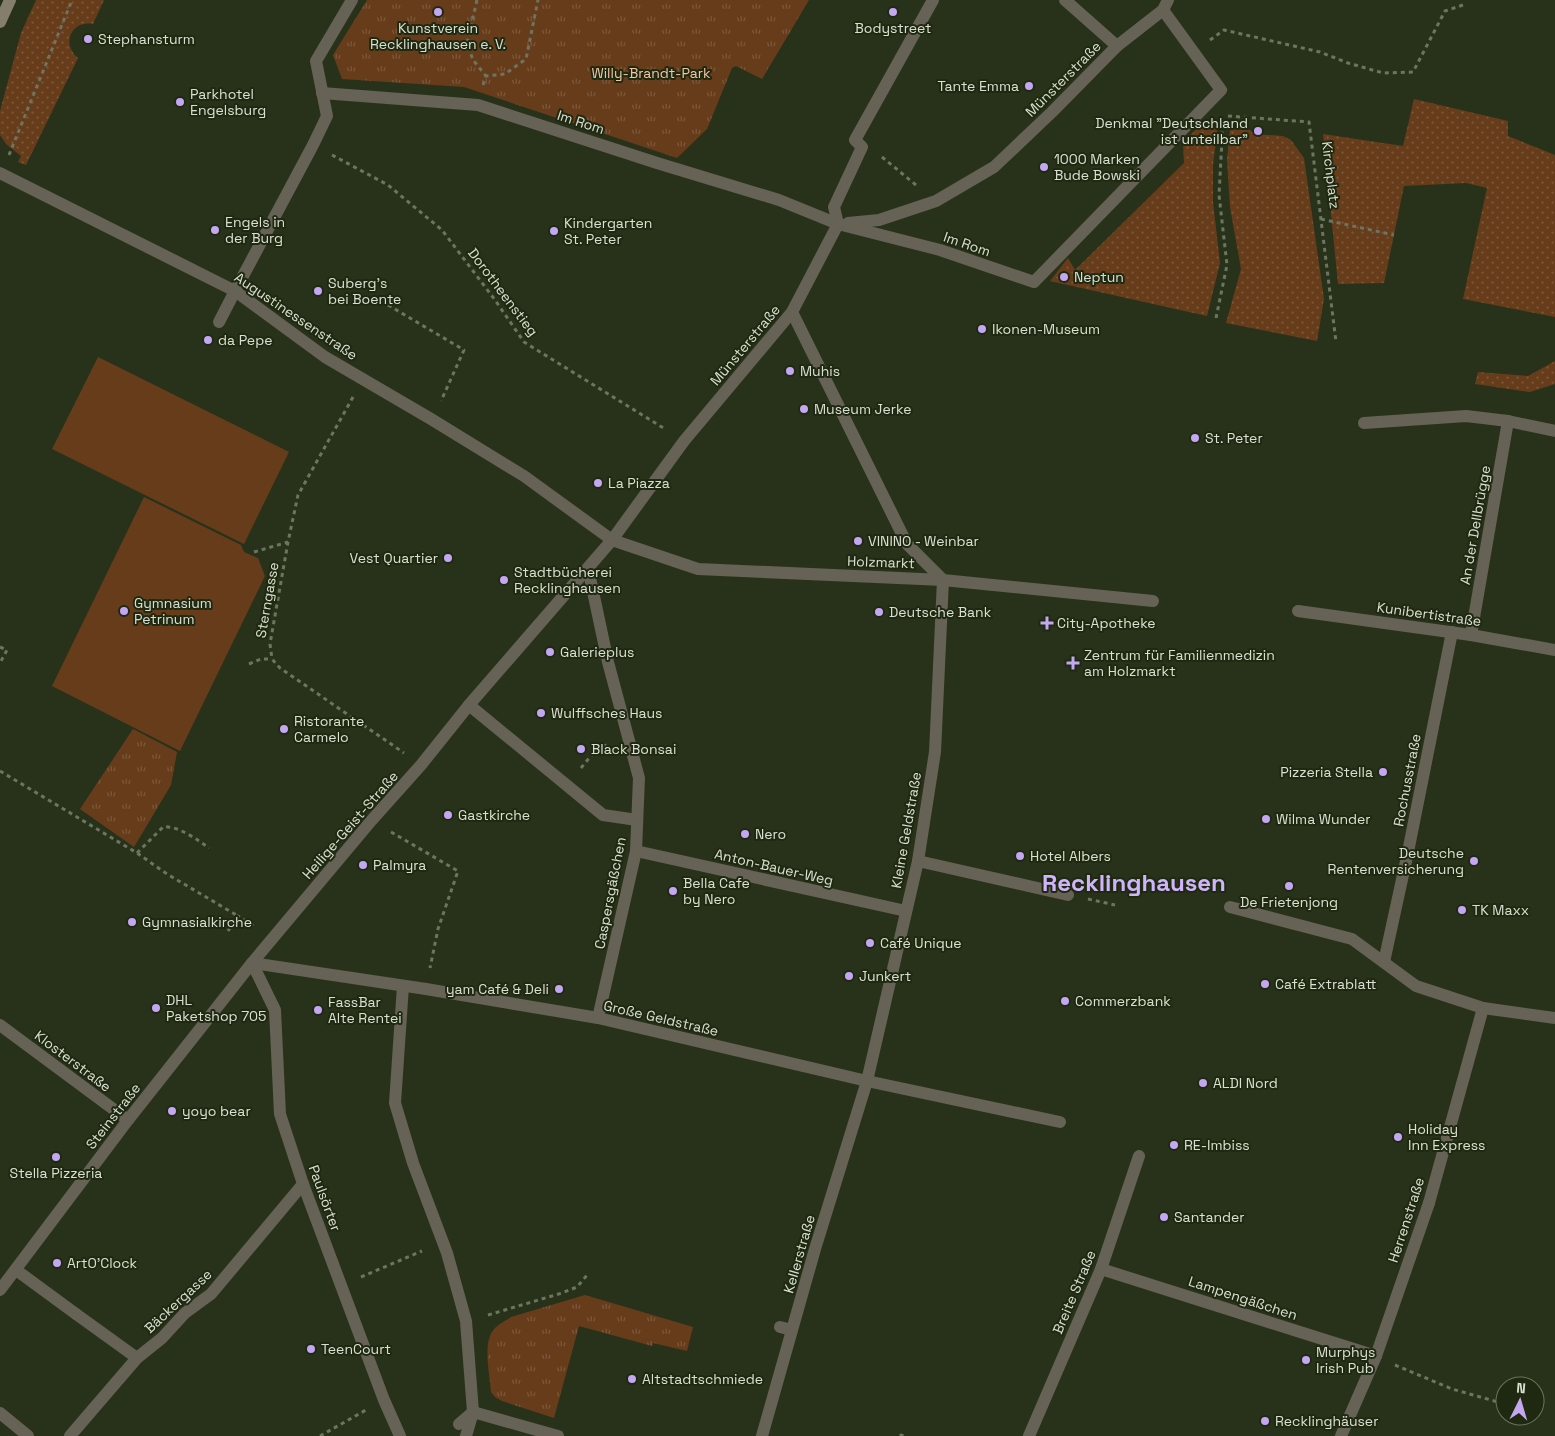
<svg xmlns="http://www.w3.org/2000/svg" width="1555" height="1436" viewBox="0 0 1555 1436" font-family="'Space Grotesk',sans-serif">
	<style>
		.grass { fill: url(#grass-dots) }
		.park { fill: url(#park-tufts) }
		.garden { fill: #673c1b }
		.lines { fill: none; stroke-linecap: round; stroke-linejoin: round }
		.path { stroke: #6d7561; stroke-width: 3; stroke-dasharray: 4 4; stroke-linecap: butt }
		.service { stroke: #666256; stroke-width: 12 }
		.pedestrian { stroke: #666256; stroke-width: 12 }
		.minor { stroke: #666256; stroke-width: 12 }
		.secondary { stroke: #857e6b; stroke-width: 12 }
		.poi-dot { fill: #c3a7f2; stroke: #1f2810; stroke-width: 2 }
		.labels { text-anchor: middle; stroke-width: 4; stroke-linejoin: round; paint-order: stroke }
		.poi-label { font-size: 14px; fill: #dae0d1; stroke: #1f2810; text-anchor: start }
		.park-label { font-size: 14px; fill: #f4c5a3; stroke: #1f2810 }
		.street-label { font-size: 14px; fill: #dae0d1; stroke: #1f2810 }
		.town-label { font-size: 24px; font-weight: bold; fill: #ceb4fa; stroke: #1f2810 }
	</style>
	<defs>
		<pattern id="grass-dots" width="8" height="8" patternUnits="userSpaceOnUse" patternTransform="scale(1.25)"><rect width="8" height="8" fill="#673c1b"/><path d="M2 2h.1M6 6h.1" fill="none" stroke="#7c583b" stroke-width="1.8" stroke-linecap="round"/></pattern>
		<pattern id="park-tufts" width="24" height="20" patternUnits="userSpaceOnUse" patternTransform="scale(1.25)"><rect width="24" height="20" fill="#673c1b"/><path d="M3 7l-1-3M5 7V3M7 7l1-3M15 17l-1-3M17 17v-4M19 17l1-3" fill="none" stroke="#7c583b"/></pattern>
	</defs>
	<rect width="100%" height="100%" fill="#28321a"/>
	<!-- grass -->
	<g class="grass">
		<path d="M36,0H104L93,24C71,20 61,44 78,58L26,165L18,162L21,156L6,144L0,135V111L21,33Z"/>
		<path d="M1414,99L1508,121V136L1555,155V317L1463,299L1487,188L1466,183L1404,186L1384,283L1338,284L1323,134L1403,146Z"/>
		<path d="M1200,125H1218L1213,165V202L1220,263L1207,316L1050,281L1068,258L1075,270L1184,163L1183,143Z"/>
		<path d="M1230,129L1250,130L1255,134L1283,136L1291,140L1304,158L1324,299L1317,341L1226,323L1241,269L1230,207L1227,160Z"/>
		<path d="M1555,361V384L1530,392L1475,384L1478,372L1528,376Z"/>
	</g>
	<!-- park -->
	<g class="park">
		<path d="M367,0H809L762,79L736,66L732,68L707,129L677,158L464,87L342,79L333,55Z"/>
		<path d="M133,729L177,752L171,785L134,847L80,809Z"/>
		<path d="M585,1295L693,1327L687,1351L653,1343L652,1346L579,1326L554,1418L502,1401L495,1397L491,1392C490,1376 483,1346 492,1332C496,1325 505,1321 511,1317Z"/>
	</g>
	<!-- garden -->
	<g class="garden">
		<path d="M98,357L289,452L244,544L52,449Z"/>
		<path d="M144,497L241,545L244,552L258,558L265,576L180,751L52,686Z"/>
	</g>
	<g class="lines">
		<!-- path -->
		<g class="path">
			<path d="M477,0L467,43L473,60L486,76"/>
			<path d="M1210,40L1224,30L1320,52L1348,63L1383,73L1413,72L1445,11L1466,4"/>
			<path d="M483,85L486,76L505,74L526,59L538,0"/>
			<path d="M1228,116L1309,122L1336,342"/>
			<path d="M9,155L72,0"/>
			<path d="M332,155L388,185L442,230L495,300L524,342L665,429"/>
			<path d="M882,157L916,185"/>
			<path d="M1321,219L1394,235"/>
			<path d="M388,305L464,350L441,401"/>
			<path d="M1216,318L1227,265L1219,195L1223,121"/>
			<path d="M353,397L298,495L288,542L270,644L272,659L280,668L404,753"/>
			<path d="M254,552L288,542"/>
			<path d="M0,647L7,650L0,663"/>
			<path d="M249,664L261,659H272"/>
			<path d="M581,768L599,746L609,745"/>
			<path d="M0,771L137,853L167,874L238,916"/>
			<path d="M391,832L458,871L438,929L430,968"/>
			<path d="M137,853L163,827C177,825 198,840 209,848"/>
			<path d="M1088,899L1115,905"/>
			<path d="M228,931L238,916L254,926"/>
			<path d="M361,1277L422,1251"/>
			<path d="M488,1315L562,1293L577,1287L588,1274"/>
			<path d="M1395,1365L1452,1389L1505,1404"/>
			<path d="M1535,1411L1536,1412"/>
			<path d="M320,1436L366,1410"/>
			<path d="M900,1436L901,1435L904,1436"/>
		</g>
		<!-- service -->
		<g class="service">
			<path d="M219,322L235,291"/>
			<path d="M469,705L603,815L637,820"/>
			<path d="M636,851L906,911"/>
			<path d="M918,861L1068,895"/>
			<path d="M76,1314L137,1358"/>
			<path d="M780,1327L792,1330"/>
			<path d="M459,1424L473,1412"/>
			<path d="M70,1436L137,1358L162,1338L185,1313L211,1294L303,1184"/>
		</g>
		<!-- pedestrian -->
		<g class="pedestrian">
			<path d="M1065,0L1117,46"/>
			<path d="M838,224L834,207L862,147L855,140L933,0"/>
			<path d="M235,291L325,357L431,419L524,476L612,540L698,569L943,580L1153,601"/>
			<path d="M792,312L907,544L943,580"/>
			<path d="M1298,611L1471,635L1555,650"/>
			<path d="M1471,635L1508,421"/>
			<path d="M1230,907L1352,939L1416,986L1483,1008L1555,1018"/>
			<path d="M1384,962L1408,852L1452,632"/>
			<path d="M252,963L426,989L598,1018L867,1081L1060,1122"/>
			<path d="M1429,1203L1483,1008"/>
			<path d="M1101,1269L1376,1356"/>
			<path d="M16,1270L76,1314"/>
			<path d="M0,1290L128,1120L252,963L371,821L421,765L469,705L612,540"/>
			<path d="M1029,1436L1101,1269L1139,1156"/>
		</g>
		<!-- minor -->
		<g class="minor">
			<path d="M322,93L478,105L657,163L779,200L838,224L940,250L1034,282L1221,90L1163,10"/>
			<path d="M0,173L235,291L313,145L327,116L316,61L352,0"/>
			<path d="M848,223L879,220L936,201L994,167L1052,112L1117,46L1163,10L1168,0"/>
			<path d="M1364,423L1466,416L1508,421L1555,431"/>
			<path d="M612,540L684,441L792,312L838,224"/>
			<path d="M588,568L608,662L639,778L636,851L598,1018"/>
			<path d="M252,963L275,1010L280,1114L303,1184L384,1400L400,1436"/>
			<path d="M403,986L395,1103L413,1163L447,1253L466,1321L473,1412L466,1436"/>
			<path d="M0,1025L128,1120"/>
			<path d="M473,1412L558,1436"/>
			<path d="M0,1413L28,1436"/>
			<path d="M762,1436L815,1249L867,1081L918,861L935,752L943,580"/>
			<path d="M1341,1436L1376,1356L1429,1203"/>
		</g>
		<!-- secondary -->
		<path class="secondary" d="M0,22L10,0"/>
	</g>
	<!-- markers -->
	<g class="poi-dot">
		<circle cx="438" cy="12" r="5"/>
		<circle cx="893" cy="12" r="5"/>
		<circle cx="88" cy="39" r="5"/>
		<circle cx="1029" cy="86" r="5"/>
		<circle cx="180" cy="102" r="5"/>
		<circle cx="1258" cy="131" r="5"/>
		<circle cx="1044" cy="167" r="5"/>
		<circle cx="215" cy="230" r="5"/>
		<circle cx="554" cy="231" r="5"/>
		<circle cx="1064" cy="277" r="5"/>
		<circle cx="318" cy="291" r="5"/>
		<circle cx="982" cy="329" r="5"/>
		<circle cx="208" cy="340" r="5"/>
		<circle cx="790" cy="371" r="5"/>
		<circle cx="804" cy="409" r="5"/>
		<circle cx="1195" cy="438" r="5"/>
		<circle cx="598" cy="483" r="5"/>
		<circle cx="858" cy="541" r="5"/>
		<circle cx="448" cy="558" r="5"/>
		<circle cx="504" cy="580" r="5"/>
		<circle cx="124" cy="611" r="5"/>
		<circle cx="879" cy="612" r="5"/>
		<path d="M1044.5 615.5h5v5h5v5h-5v5h-5v-5h-5v-5h5z"/>
		<circle cx="550" cy="652" r="5"/>
		<path d="M1070.5 655.5h5v5h5v5h-5v5h-5v-5h-5v-5h5z"/>
		<circle cx="541" cy="713" r="5"/>
		<circle cx="284" cy="729" r="5"/>
		<circle cx="581" cy="749" r="5"/>
		<circle cx="1383" cy="772" r="5"/>
		<circle cx="448" cy="815" r="5"/>
		<circle cx="1266" cy="819" r="5"/>
		<circle cx="745" cy="834" r="5"/>
		<circle cx="1020" cy="856" r="5"/>
		<circle cx="1474" cy="861" r="5"/>
		<circle cx="363" cy="865" r="5"/>
		<circle cx="1289" cy="886" r="5"/>
		<circle cx="673" cy="891" r="5"/>
		<circle cx="1462" cy="910" r="5"/>
		<circle cx="132" cy="922" r="5"/>
		<circle cx="870" cy="943" r="5"/>
		<circle cx="849" cy="976" r="5"/>
		<circle cx="1265" cy="984" r="5"/>
		<circle cx="559" cy="989" r="5"/>
		<circle cx="1065" cy="1001" r="5"/>
		<circle cx="156" cy="1008" r="5"/>
		<circle cx="318" cy="1010" r="5"/>
		<circle cx="1203" cy="1083" r="5"/>
		<circle cx="172" cy="1111" r="5"/>
		<circle cx="1398" cy="1137" r="5"/>
		<circle cx="1174" cy="1145" r="5"/>
		<circle cx="56" cy="1157" r="5"/>
		<circle cx="1164" cy="1217" r="5"/>
		<circle cx="57" cy="1263" r="5"/>
		<circle cx="311" cy="1349" r="5"/>
		<circle cx="1306" cy="1360" r="5"/>
		<circle cx="632" cy="1379" r="5"/>
		<circle cx="1265" cy="1421" r="5"/>
	</g>
	<g class="labels">
		<!-- poi labels -->
		<g class="poi-label">
			<text x="438" y="33" text-anchor="middle">Kunstverein<tspan x="438" dy="16">Recklinghausen e. V.</tspan></text>
			<text x="893" y="33" text-anchor="middle">Bodystreet</text>
			<text x="98" y="44">Stephansturm</text>
			<text x="1019" y="91" text-anchor="end">Tante Emma</text>
			<text x="190" y="99">Parkhotel<tspan x="190" dy="16">Engelsburg</tspan></text>
			<text x="1248" y="128" text-anchor="end">Denkmal "Deutschland<tspan x="1248" dy="16">ist unteilbar"</tspan></text>
			<text x="1054" y="164">1000 Marken<tspan x="1054" dy="16">Bude Bowski</tspan></text>
			<text x="225" y="227">Engels in<tspan x="225" dy="16">der Burg</tspan></text>
			<text x="564" y="228">Kindergarten<tspan x="564" dy="16">St. Peter</tspan></text>
			<text x="1074" y="282">Neptun</text>
			<text x="328" y="288">Suberg's<tspan x="328" dy="16">bei Boente</tspan></text>
			<text x="992" y="334">Ikonen-Museum</text>
			<text x="218" y="345">da Pepe</text>
			<text x="800" y="376">Muhis</text>
			<text x="814" y="414">Museum Jerke</text>
			<text x="1205" y="443">St. Peter</text>
			<text x="608" y="488">La Piazza</text>
			<text x="868" y="546">VININO - Weinbar</text>
			<text x="438" y="563" text-anchor="end">Vest Quartier</text>
			<text x="514" y="577">Stadtbücherei<tspan x="514" dy="16">Recklinghausen</tspan></text>
			<text x="134" y="608">Gymnasium<tspan x="134" dy="16">Petrinum</tspan></text>
			<text x="889" y="617">Deutsche Bank</text>
			<text x="1057" y="628">City-Apotheke</text>
			<text x="560" y="657">Galerieplus</text>
			<text x="1084" y="660">Zentrum für Familienmedizin<tspan x="1084" dy="16">am Holzmarkt</tspan></text>
			<text x="551" y="718">Wulffsches Haus</text>
			<text x="294" y="726">Ristorante<tspan x="294" dy="16">Carmelo</tspan></text>
			<text x="591" y="754">Black Bonsai</text>
			<text x="1373" y="777" text-anchor="end">Pizzeria Stella</text>
			<text x="458" y="820">Gastkirche</text>
			<text x="1276" y="824">Wilma Wunder</text>
			<text x="755" y="839">Nero</text>
			<text x="1464" y="858" text-anchor="end">Deutsche<tspan x="1464" dy="16">Rentenversicherung</tspan></text>
			<text x="1030" y="861">Hotel Albers</text>
			<text x="373" y="870">Palmyra</text>
			<text x="683" y="888">Bella Cafe<tspan x="683" dy="16">by Nero</tspan></text>
			<text x="1289" y="907" text-anchor="middle">De Frietenjong</text>
			<text x="1472" y="915">TK Maxx</text>
			<text x="142" y="927">Gymnasialkirche</text>
			<text x="880" y="948">Café Unique</text>
			<text x="859" y="981">Junkert</text>
			<text x="1275" y="989">Café Extrablatt</text>
			<text x="549" y="994" text-anchor="end">yam Café &amp; Deli</text>
			<text x="166" y="1005">DHL<tspan x="166" dy="16">Paketshop 705</tspan></text>
			<text x="1075" y="1006">Commerzbank</text>
			<text x="328" y="1007">FassBar<tspan x="328" dy="16">Alte Rentei</tspan></text>
			<text x="1213" y="1088">ALDI Nord</text>
			<text x="182" y="1116">yoyo bear</text>
			<text x="1408" y="1134">Holiday<tspan x="1408" dy="16">Inn Express</tspan></text>
			<text x="1184" y="1150">RE-Imbiss</text>
			<text x="56" y="1178" text-anchor="middle">Stella Pizzeria</text>
			<text x="1174" y="1222">Santander</text>
			<text x="67" y="1268">ArtO'Clock</text>
			<text x="321" y="1354">TeenCourt</text>
			<text x="1316" y="1357">Murphys<tspan x="1316" dy="16">Irish Pub</tspan></text>
			<text x="642" y="1384">Altstadtschmiede</text>
			<text x="1275" y="1426">Recklinghäuser</text>
		</g>
		<!-- park labels -->
		<g class="park-label">
			<text x="651" y="78">Willy-Brandt-Park</text>
		</g>
		<!-- street labels -->
		<g class="street-label">
			<text transform="translate(1063 79) rotate(-45)" y="5">Münsterstraße</text>
			<text transform="translate(581 122) rotate(18)" y="5">Im Rom</text>
			<text transform="translate(1331 175) rotate(83)" y="5">Kirchplatz</text>
			<text transform="translate(967 244) rotate(19)" y="5">Im Rom</text>
			<text transform="translate(503 292) rotate(53)" y="5">Dorotheenstieg</text>
			<text transform="translate(296 316) rotate(34)" y="5">Augustinessenstraße</text>
			<text transform="translate(745 345) rotate(-50)" y="5">Münsterstraße</text>
			<text transform="translate(1475 525) rotate(-80)" y="5">An der Dellbrügge</text>
			<text transform="translate(881 562) rotate(2)" y="5">Holzmarkt</text>
			<text transform="translate(267 600) rotate(-80)" y="5">Sterngasse</text>
			<text transform="translate(1429 614) rotate(8)" y="5">Kunibertistraße</text>
			<text transform="translate(1407 780) rotate(-79)" y="5">Rochusstraße</text>
			<text transform="translate(350 825) rotate(-49)" y="5">Heilige-Geist-Straße</text>
			<text transform="translate(906 830) rotate(-80)" y="5">Kleine Geldstraße</text>
			<text transform="translate(774 867) rotate(13)" y="5">Anton-Bauer-Weg</text>
			<text transform="translate(610 893) rotate(-79)" y="5">Caspersgäßchen</text>
			<text transform="translate(661 1018) rotate(13)" y="5">Große Geldstraße</text>
			<text transform="translate(73 1061) rotate(37)" y="5">Klosterstraße</text>
			<text transform="translate(113 1116) rotate(-52)" y="5">Steinstraße</text>
			<text transform="translate(325 1198) rotate(70)" y="5">Paulsörter</text>
			<text transform="translate(1406 1220) rotate(-72)" y="5">Herrenstraße</text>
			<text transform="translate(799 1254) rotate(-74)" y="5">Kellerstraße</text>
			<text transform="translate(1074 1292) rotate(-67)" y="5">Breite Straße</text>
			<text transform="translate(1243 1298) rotate(18)" y="5">Lampengäßchen</text>
			<text transform="translate(178 1301) rotate(-43)" y="5">Bäckergasse</text>
		</g>
		<!-- town labels -->
		<g class="town-label">
			<text x="1134" y="891">Recklinghausen</text>
		</g>
	</g>
	<!-- north arrow -->
	<g transform="translate(1520 1401) rotate(5)"><circle r="24" fill="#1f2810" stroke="#6a725d"/>
	<path d="M0-4L9 19L0 12L-9 19Z" fill="#c3a7f2"/>
	<text y="-8" font-size="14" font-weight="bold" text-anchor="middle" fill="#dae0d1">N</text>
	</g>
</svg>
